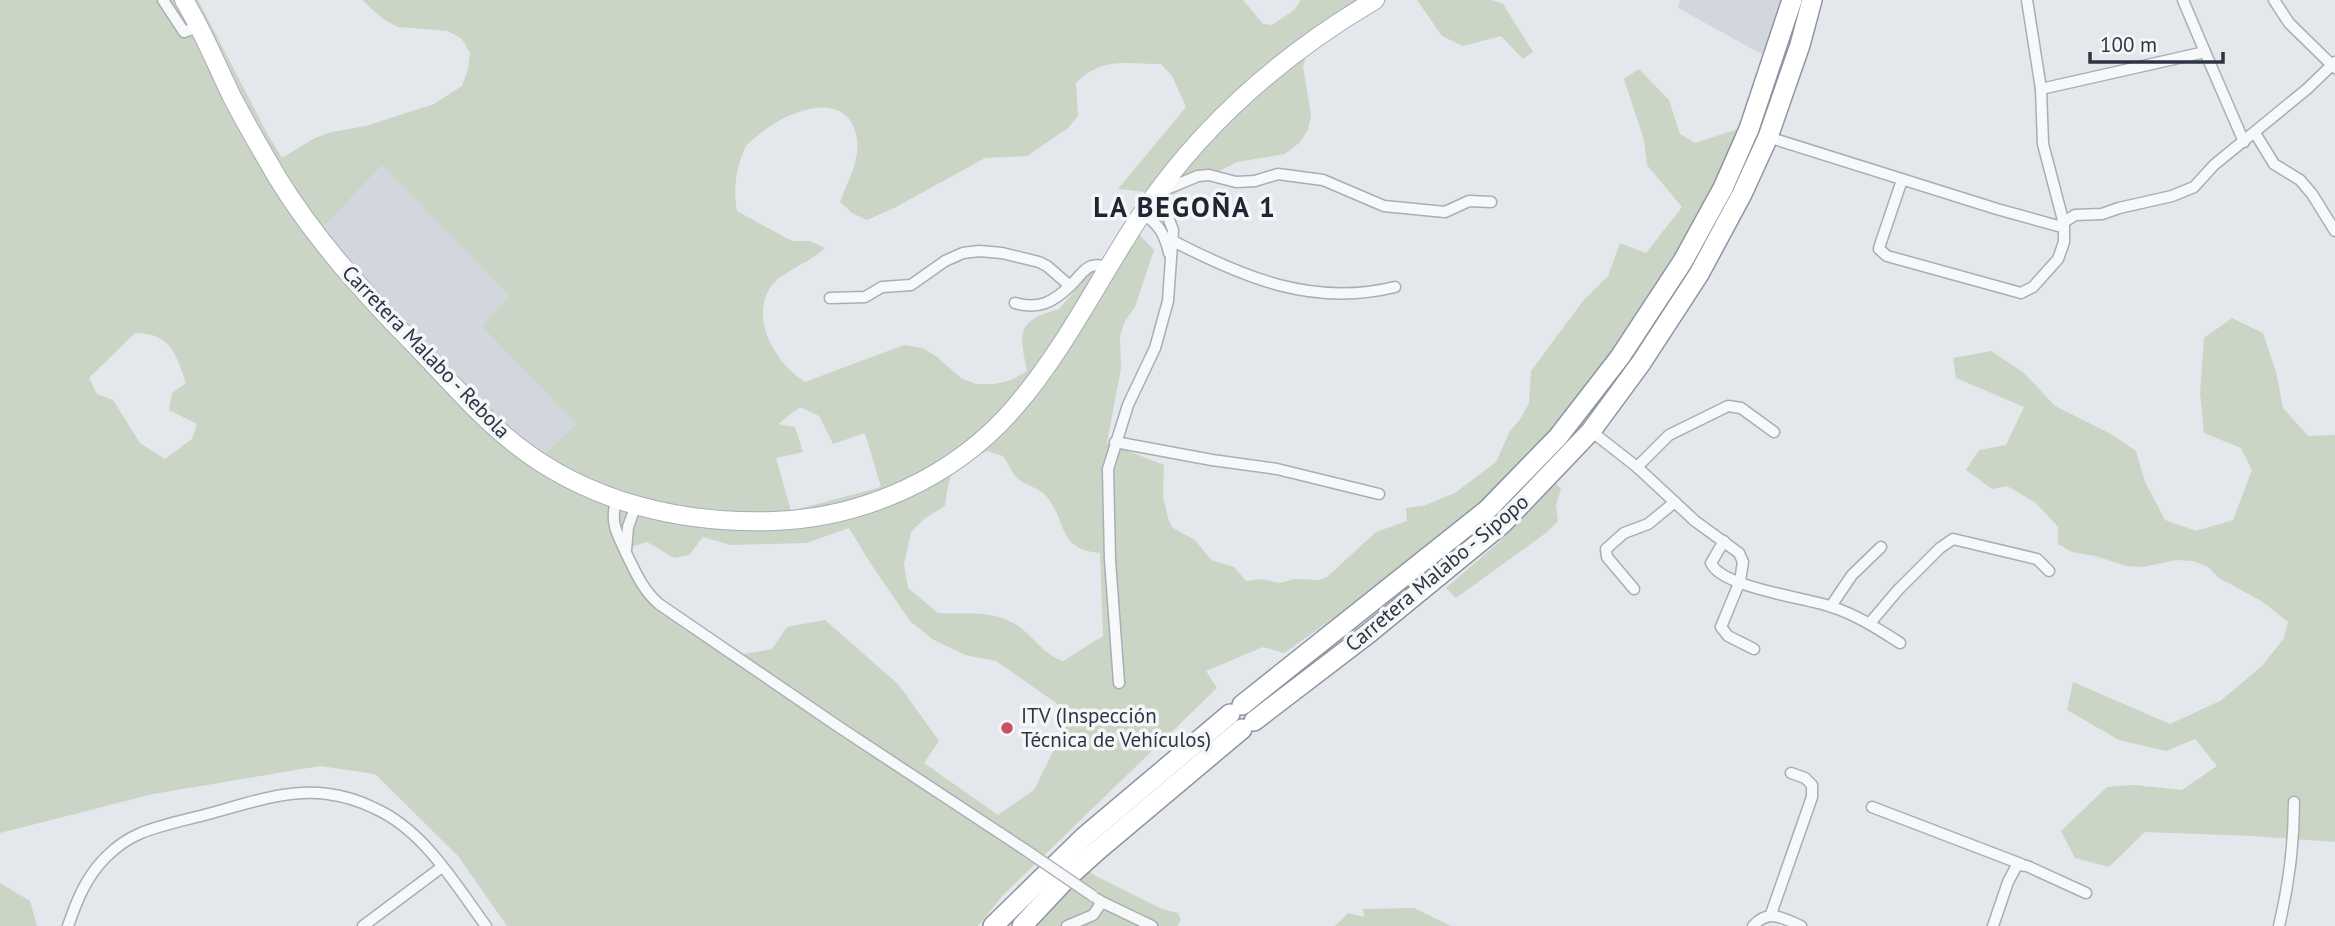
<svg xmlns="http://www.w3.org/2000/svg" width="2335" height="926" viewBox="0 0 2335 926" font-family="'PT Sans',sans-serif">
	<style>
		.built { fill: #d2d6dd }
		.green { fill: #cad5c5; fill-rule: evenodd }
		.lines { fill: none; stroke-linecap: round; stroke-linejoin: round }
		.street-casing { stroke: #a9aeb5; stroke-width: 13 }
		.primary-casing { stroke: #a4acb6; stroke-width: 20 }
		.highway-casing { stroke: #8c95a1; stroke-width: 22 }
		.street { stroke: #f7f8f9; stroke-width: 10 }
		.primary { stroke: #fff; stroke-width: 18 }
		.highway { stroke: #fff; stroke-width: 19 }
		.street-bridge-casing { stroke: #a9aeb5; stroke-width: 13; stroke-linecap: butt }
		.street-bridge { stroke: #f7f8f9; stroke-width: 10 }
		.poi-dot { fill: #c95065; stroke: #f4f6f8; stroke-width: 2.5 }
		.labels { text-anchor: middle; stroke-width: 7; stroke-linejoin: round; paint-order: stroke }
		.street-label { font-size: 21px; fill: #2c3543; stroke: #f4f6f8 }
		.poi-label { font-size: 21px; fill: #2c3543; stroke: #f4f6f8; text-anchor: start }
		.district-label { font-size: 28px; font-weight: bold; letter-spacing: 2px; fill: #1e2634; stroke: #f4f6f8 }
	</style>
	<rect width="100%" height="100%" fill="#e4e7eb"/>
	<!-- built -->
	<g class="built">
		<path d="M1680,0H1784L1765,56L1678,8Z"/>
		<path d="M382,164L510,296L483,326L576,424L537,461L316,233Z"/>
	</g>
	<!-- green -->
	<g class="green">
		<path d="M0,0H198L268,135L282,158L315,138L331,132L366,126L434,104L462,86L468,70L470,53L462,39L448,31L398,27L383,19L362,0H1243L1263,24L1272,25L1294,10L1301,0H1385L1307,51L1303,67L1311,115L1308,130L1299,143L1285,154L1237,162L1172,195L1118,189L1186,107L1172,76L1161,64C1127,64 1102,56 1076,83L1078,116L1068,128L1027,156L985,158L896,207L867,220L852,213L840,202C848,180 862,158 856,134C844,87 785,113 761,133C756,137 748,142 745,148C736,167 733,191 737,211L792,241H810L825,248C811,262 782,272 772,285C748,318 776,364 805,382L904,345L922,348L936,356L961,378L976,384H994L1011,380L1027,371C1019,332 1016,321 1059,309L1131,226L1154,250L1135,307L1125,321L1120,336L1121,368L1107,443L1164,465L1163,497L1169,521L1173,528L1195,540L1211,560L1234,567L1246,581L1262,579L1279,583L1295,579L1319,580L1327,577L1376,532L1407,521L1406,508L1423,506L1455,493L1496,462L1510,431L1521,418L1529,403L1531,371L1583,301L1608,276L1620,243L1646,253L1682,207L1647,165L1644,140L1624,79L1639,69L1669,100L1680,134L1695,143L1741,128C1681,249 1607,381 1511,477C1443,545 1362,598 1284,653L1263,647L1206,671L1217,688L1003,895L978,926H507L458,856L375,774L320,766L153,794L0,833ZM382,165L510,296L482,326L576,424L537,461L317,233ZM135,333C170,333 176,353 186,383L172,393L169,410L197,424L192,439L165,459L140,443L113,400L97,394L89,378ZM800,407L819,416L833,444L865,433L881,487L791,511L776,458L803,452L795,427L778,424ZM987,451L1003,456C1008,463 1012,474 1018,479C1028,487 1039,487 1047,497C1067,522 1058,550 1100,553L1103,636L1063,661C1044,656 1032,634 1015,624C991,609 964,615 938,613L908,588L904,564L911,532L924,519L945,506C949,471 953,465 987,451ZM849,528L869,561L910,621L932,639L965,655L996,661L1072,714L1034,790L998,815L924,763L939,741L899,685L825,620L787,627L772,649L738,655L656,601L625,549L647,542L674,558L689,555L703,537L731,545L806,543Z"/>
		<path d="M1417,0H1491L1503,4L1533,52L1523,59L1501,36L1463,46L1442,36Z"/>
		<path d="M2232,318L2263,333L2276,372L2283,408L2308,436L2335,435V842L2252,836L2145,832L2109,867L2075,858L2061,831L2107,787L2134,785L2182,790L2217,766L2195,739L2166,751L2119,740L2067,710L2073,682L2170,724L2220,701L2262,666L2284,638L2288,622L2263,602L2219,578L2208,567L2193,561L2176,560L2143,567L2127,566L2095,556L2072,552L2058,544V527L2036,503L2007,486L1992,489L1966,470L1979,450L2006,445L2024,407L1956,378L1953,358L1991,351L2024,373L2055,406L2111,434L2136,451L2145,482L2165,520L2196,531L2233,520L2252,470L2241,448L2204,433L2200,393L2204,338Z"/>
		<path d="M1554,480L1561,489L1556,505L1558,521L1546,533L1456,598L1446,588L1499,542Z"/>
		<path d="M1073,861L1096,876L1162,909L1178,913L1181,920L1177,926H1016Z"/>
		<path d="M0,883L30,901L37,926H0Z"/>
		<path d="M1414,908L1451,926H1335L1348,913L1364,917L1363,909Z"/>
	</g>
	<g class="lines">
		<!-- street casing -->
		<g class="street-casing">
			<g id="street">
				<path d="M163,0L184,32L200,26"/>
				<path d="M2183,0L2205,52"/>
				<path d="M2274,0L2289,23L2335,68"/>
				<path d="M2041,89L2205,52L2244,142"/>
				<path d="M2255,133L2274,164L2300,180L2312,194L2335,231"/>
				<path d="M1768,137L1997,209L2058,226L2075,215L2102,214L2119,208L2172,196L2194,187L2214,165L2307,89L2335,62"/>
				<path d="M1902,180L1880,245L1879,249L1887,256L2021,293L2033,287L2058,259L2064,242V224L2043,144L2041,89L2027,0"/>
				<path d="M1159,192L1198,176L1209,175L1236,182L1255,181L1278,174L1323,180L1384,206L1445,212L1469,201L1491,202"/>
				<path d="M1143,214C1159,224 1165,235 1169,253"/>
				<path d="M1173,241C1245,278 1313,307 1395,287"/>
				<path d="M830,298L865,297L882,287L911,285L945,261L963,253L979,251L1002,253L1039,262L1047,266L1070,286C1086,270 1086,261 1110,267"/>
				<path d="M1015,303C1039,310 1053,302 1070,286"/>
				<path d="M1591,431L1637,467L1695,521L1739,553L1743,562L1740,581L1721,627L1728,636L1754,649"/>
				<path d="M1115,442L1212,460L1277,469L1379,494"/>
				<path d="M1637,467L1669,435L1728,406L1741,408L1774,432"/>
				<path d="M616,500C610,525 617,532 626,553C636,573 642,589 659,604L839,727L1024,849"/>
				<path d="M1724,541L1711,563C1722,588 1808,598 1832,607C1857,615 1878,629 1900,643"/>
				<path d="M626,550L628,527L636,505"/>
				<path d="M1634,589L1607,557L1606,549L1624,533L1648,524L1675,502"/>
				<path d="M1831,606L1852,575L1881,547"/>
				<path d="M1870,623L1898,590L1940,548L1953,539L2037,559L2049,571"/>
				<path d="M1119,683L1110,560L1108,469L1128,405L1155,348L1168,301L1173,230L1168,217L1154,198"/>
				<path d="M1872,807L2021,864"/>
				<path d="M1102,902L1152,926"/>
				<path d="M1771,914L1812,797V785L1805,778L1791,773"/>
				<path d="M68,926C77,900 86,877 106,857C116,847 129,838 141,833C163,824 186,820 208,814C246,804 288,788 328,794C343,796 360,801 374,808C424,830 455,884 486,926"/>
				<path d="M363,926L442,867"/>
				<path d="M1067,926L1093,915L1102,902L1097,899"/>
				<path d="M1753,926C1769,908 1782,918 1801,926"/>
				<path d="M1993,926L2008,882L2017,865L2027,866L2086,893"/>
				<path d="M2279,926C2289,884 2294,845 2294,802"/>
			</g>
		</g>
		<!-- primary casing -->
		<g class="primary-casing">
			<path id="primary" d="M184,0C203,31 216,64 232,97C246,124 262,151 277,177C315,239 364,293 414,344C447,378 478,415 515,444C588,502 681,524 773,521C864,518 955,477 1015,407C1066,348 1100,276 1143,212C1203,124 1283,54 1375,0"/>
		</g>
		<!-- highway casing -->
		<g class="highway-casing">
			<g id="highway">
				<path d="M1242,705L1487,510L1558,437L1620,357L1683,261L1723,188L1749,129L1792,0"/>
				<path d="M1254,721L1369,633L1502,524L1591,431L1641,363L1699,274L1742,194L1768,137L1800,45L1812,0"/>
				<path d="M993,926L1084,837L1230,714"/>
				<path d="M1022,926L1067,878L1098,850L1242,729"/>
			</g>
		</g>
		<!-- street -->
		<use href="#street" class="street"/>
		<!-- primary -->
		<use href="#primary" class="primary"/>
		<!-- highway -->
		<use href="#highway" class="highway"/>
		<!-- street-bridge casing -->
		<g class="street-bridge-casing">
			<path id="street-bridge" d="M1024,849L1093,896"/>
		</g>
		<!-- street-bridge -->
		<use href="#street-bridge" class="street-bridge"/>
	</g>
	<!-- markers -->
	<circle class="poi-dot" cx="1007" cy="728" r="7"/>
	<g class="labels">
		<!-- street labels -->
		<g class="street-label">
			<text transform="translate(426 352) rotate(46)" y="7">Carretera Malabo - Rebola</text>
			<text transform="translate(1437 573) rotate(-40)" y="7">Carretera Malabo - Sipopo</text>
		</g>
		<!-- poi labels -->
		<g class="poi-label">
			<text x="1021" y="723">ITV (Inspección<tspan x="1021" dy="24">Técnica de Vehículos)</tspan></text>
		</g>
		<!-- district labels -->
		<g class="district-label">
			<text x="1185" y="217">LA BEGOÑA 1</text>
		</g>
	</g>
	<!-- scale -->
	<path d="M2090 52v10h133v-10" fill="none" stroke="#2c3543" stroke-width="3.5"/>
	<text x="2100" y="52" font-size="21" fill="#2c3543" stroke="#f4f6f8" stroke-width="5" paint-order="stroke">100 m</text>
</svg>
